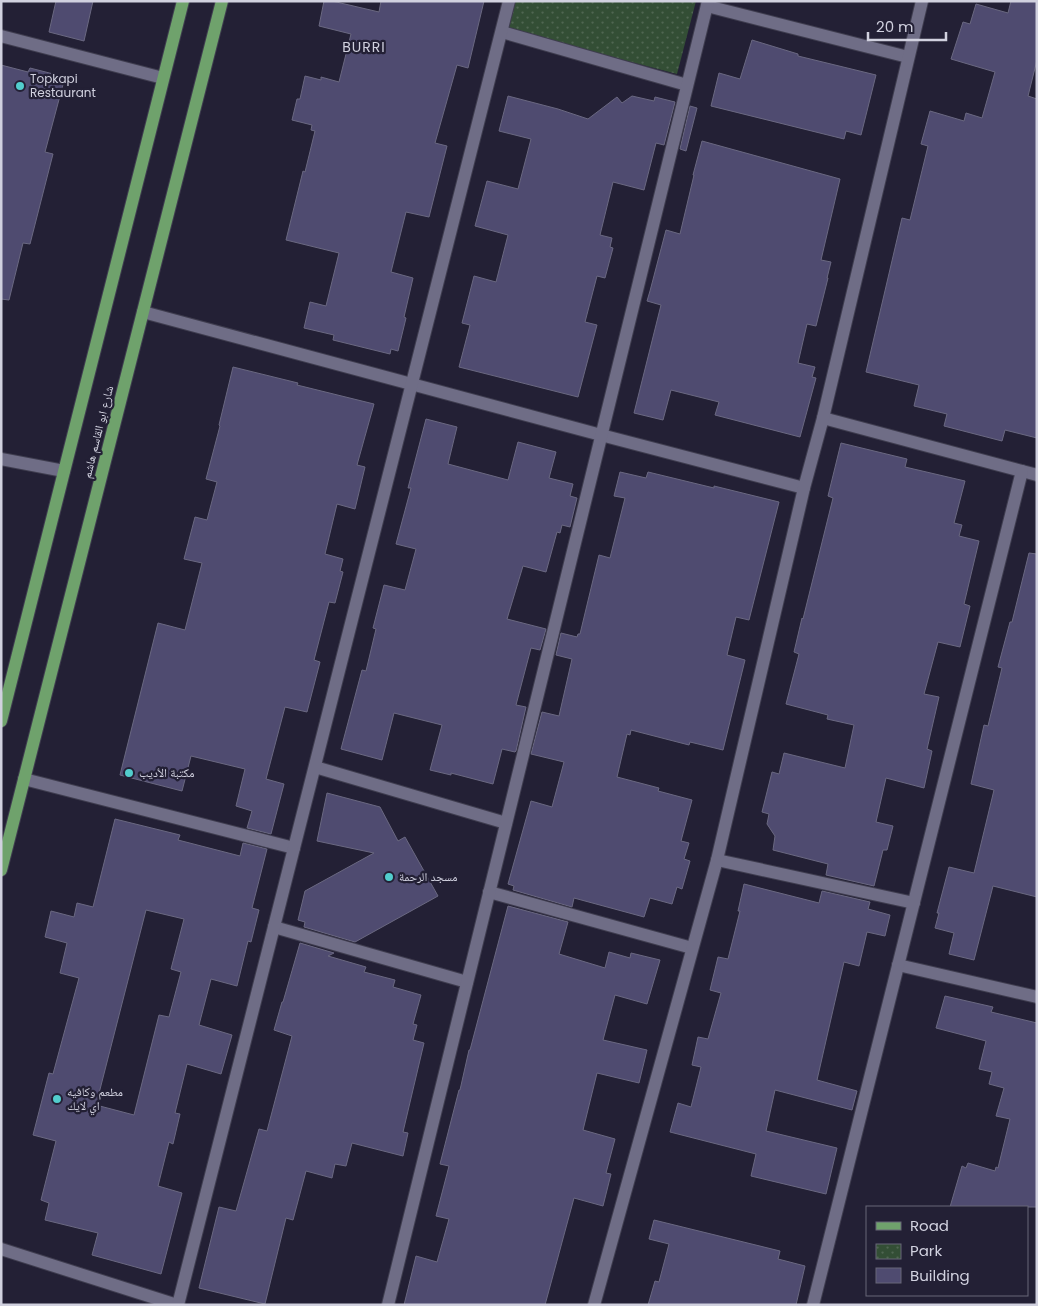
<svg xmlns="http://www.w3.org/2000/svg" width="1038" height="1306" viewBox="0 0 1038 1306" font-family="Poppins,'Noto Naskh Arabic',sans-serif">
	<style>
		.park { fill: url(#park-dots) }
		.building { fill: #4f4b70; stroke: #6a6881; fill-rule: evenodd }
		.lines { fill: none; stroke-linecap: round; stroke-linejoin: round }
		.minor-casing { stroke: #3f3d4f; stroke-width: 14 }
		.primary-casing { stroke: #3f3d4f; stroke-width: 14 }
		.minor { stroke: #6f6d86; stroke-width: 12 }
		.primary { stroke: #6fa26c; stroke-width: 12 }
		.poi-dot { fill: #52cdcd; stroke: #232035; stroke-width: 2 }
		.labels { text-anchor: middle; stroke-width: 4.5; stroke-linejoin: round; paint-order: stroke }
		.poi-label { font-size: 12px; fill: #d1d1df; stroke: #232035; text-anchor: start }
		.street-label { font-size: 12px; fill: #d1d1df; stroke: #232035 }
		.neighbourhood-label { font-size: 14px; letter-spacing: 1px; fill: #d1d1df; stroke: #232035 }
	</style>
	<defs>
		<pattern id="park-dots" width="8" height="8" patternUnits="userSpaceOnUse" patternTransform="scale(1.25)"><rect width="8" height="8" fill="#334e35"/><path d="M2 2h.1M6 6h.1" fill="none" stroke="#506652" stroke-width="1.8" stroke-linecap="round"/></pattern>
	</defs>
	<rect width="100%" height="100%" fill="#232035"/>
	<!-- park -->
	<path class="park" d="M509,1H696L677,74L501,28Z"/>
	<!-- building -->
	<g class="building">
		<path d="M56,1H93L84,41L49,32Z"/>
		<path d="M324,1H332L379,12L381,1H484L468,68L457,65L435,143L447,146L429,217L406,212L391,272L413,278L404,317L406,318L398,351L391,349L390,354L333,340L334,335L304,328L310,302L326,306L339,253L286,240L303,171L305,172L315,131L311,130L312,125L292,120L297,99H300L305,76L321,80V77L339,82L351,34L319,26Z"/>
		<path d="M1011,1H1037V60L1028,96L1037,99V438L1005,430L1002,441L944,426L947,414L914,406L919,385L866,372L902,218L910,220L928,146L921,144L930,111L964,121L966,113L982,118L995,72L951,59L963,22L970,24L976,4L1008,13Z"/>
		<path d="M752,40L798,54V56L876,75L861,135L846,131L844,139L711,106L719,73L740,79Z"/>
		<path d="M1,65L28,72L30,68L65,77L45,152L53,154L30,244L23,243L9,300L1,299Z"/>
		<path d="M508,96L558,109L588,119L617,97L622,103L632,96L654,101L655,97L675,102L664,145L656,143L644,190L613,182L600,235L612,238L610,247L613,248L605,278L597,276L585,322L597,325L578,397L459,367L470,325L462,323L474,276L496,282L508,235L475,226L487,181L518,189L531,139L499,131Z"/>
		<path d="M690,106L697,108L686,151L680,149Z"/>
		<path d="M702,141L840,179L821,260L831,262L827,278H828L816,326L807,324L798,363L815,367L812,377L816,378L800,437L715,415L719,402L671,390L663,420L634,413L661,305L647,301L650,291L666,230L680,234L694,175H693Z"/>
		<path d="M233,367L298,383L297,385L374,404L357,465L365,467L355,509L337,504L325,554L343,559L340,571L343,572L335,603L329,602L314,660L320,662L307,712L285,707L266,779L284,784L271,834L247,828L252,811L236,806L245,769L191,756L182,791L120,775L158,623L185,630L202,563L184,559L195,517L207,520L217,482L206,479L220,426L219,425Z"/>
		<path d="M426,419L457,427L448,464L508,480L518,442L556,452L549,478L573,484L570,496L577,498L570,527L562,525L560,533L557,532L546,572L523,566L507,619L546,629L540,650L531,648L516,705L526,707L516,751L515,752L502,749L493,784L451,773V775L430,770L442,725L394,713L382,760L341,749L362,670L366,671L376,629L373,628L384,585L405,590L416,549L396,544L411,488H408Z"/>
		<path d="M841,443L907,459L905,467L965,481L954,523L962,525L959,536L979,541L964,604L970,606L960,647L938,642L924,694L939,697L927,749L932,751L924,788L886,778L876,822L893,826L887,850H883L874,886L826,875L828,864L773,850L775,836L767,824L769,814L762,812L772,772L779,774L784,753L845,768L854,725L827,719L828,715L786,704L799,654L794,652L802,618L803,619L833,498L828,496Z"/>
		<path d="M620,472L646,478L648,472L714,488V486L779,502L749,620L736,617L727,655L745,660L723,750L690,742L689,745L631,730L630,735L627,734L617,777L659,788L658,791L692,800L681,841L689,843L684,859L690,861L682,889L677,887L672,904L650,898L644,917L574,898L572,907L513,890L514,886L508,884L531,801L552,807L564,762L531,754L542,712L559,716L572,659L556,655L561,633L577,637L578,634H580L599,555L610,558L625,498L614,496Z"/>
		<path d="M1029,553L1037,554V897L993,886L974,960L949,954L954,933L935,928L939,913H937L949,867L974,873L994,790L971,784L984,725L988,726L1002,668L998,667L1010,622H1012Z"/>
		<path d="M327,793L380,807L398,841L405,837L438,896L355,942L304,927L305,922L298,920L305,891L374,853L317,841Z"/>
		<path d="M115,819L180,835L178,840L240,856L243,843L267,849L252,908L259,910L251,942L248,941L237,986L211,979L199,1025L232,1035L221,1074L187,1064L175,1113L180,1114L173,1144L169,1142L158,1186L182,1193L161,1274L92,1255L98,1233L45,1220L49,1203L41,1200L56,1141L33,1135L49,1073L53,1074L79,978L60,973L67,943L45,937L51,911L74,917L77,903L93,907ZM146,910L184,919L171,969L181,972L169,1017L159,1015L134,1115L96,1105Z"/>
		<path d="M744,884L819,903L822,891L870,902L868,909L890,915L885,936L867,932L859,966L844,962L817,1080L857,1091L852,1110L775,1090L766,1131L837,1148L826,1194L751,1176L756,1154L670,1132L678,1103L691,1107L701,1067L692,1065L698,1037L708,1039L721,993L710,990L718,957L728,959L740,911H738Z"/>
		<path d="M508,906L568,922L559,954L605,968L609,952L630,958L631,953L660,960L647,1004L615,995L603,1040L647,1050L639,1083L597,1073L583,1130L615,1139L606,1173L611,1174L603,1206L574,1198L545,1305H404L416,1256L437,1262L449,1219L436,1216L449,1166L440,1164L459,1090H460L469,1050H470Z"/>
		<path d="M300,943L334,953L328,956L366,967L364,972L395,980L393,987L421,995L413,1024L417,1025L413,1040L424,1043L403,1132L408,1133L403,1156L352,1143L346,1166L335,1164L332,1178L306,1171L293,1220L286,1218L265,1304L199,1288L219,1207L236,1211L259,1129L267,1131L292,1036L274,1030L282,1002H283Z"/>
		<path d="M945,996L993,1007L991,1012L1037,1023V1207H950L962,1166L966,1168L968,1163L995,1171L996,1167L998,1168L1010,1119L996,1116L1004,1088L989,1084L992,1072L979,1069L986,1041L936,1028Z"/>
		<path d="M654,1220L780,1251L778,1259L805,1266L796,1305H648L655,1281L659,1282L669,1244L649,1239Z"/>
	</g>
	<g class="lines">
		<!-- minor casing -->
		<g class="minor-casing">
			<g id="minor">
				<path d="M707,6L908,57"/>
				<path d="M502,32L687,85"/>
				<path d="M1,36L163,78"/>
				<path d="M143,312L601,435L804,488"/>
				<path d="M823,418L1037,475"/>
				<path d="M1,459L64,471"/>
				<path d="M315,767L506,823"/>
				<path d="M24,779L294,848"/>
				<path d="M717,860L914,903"/>
				<path d="M489,892L692,948"/>
				<path d="M274,927L467,982"/>
				<path d="M898,965L1037,997"/>
				<path d="M1,1249L177,1305"/>
				<path d="M178,1305L509,1"/>
				<path d="M388,1305L708,1"/>
				<path d="M594,1305L717,860L804,488L823,418L922,1"/>
				<path d="M813,1305L1022,471"/>
			</g>
		</g>
		<!-- primary casing -->
		<g class="primary-casing">
			<g id="primary">
				<path d="M1,721L183,1"/>
				<path d="M1,870L222,1"/>
			</g>
		</g>
		<!-- minor -->
		<use href="#minor" class="minor"/>
		<!-- primary -->
		<use href="#primary" class="primary"/>
	</g>
	<!-- markers -->
	<g class="poi-dot">
		<circle cx="20" cy="86" r="5"/>
		<circle cx="129" cy="773" r="5"/>
		<circle cx="389" cy="877" r="5"/>
		<circle cx="57" cy="1099" r="5"/>
	</g>
	<g class="labels">
		<!-- poi labels -->
		<g class="poi-label">
			<text x="30" y="83">Topkapi<tspan x="30" dy="14">Restaurant</tspan></text>
			<text x="139" y="777">مكتبة الأديب</text>
			<text x="399" y="881">مسجد الرحمة</text>
			<text x="67" y="1096">مطعم وكافيه<tspan x="67" dy="14">اي لايك</tspan></text>
		</g>
		<!-- street labels -->
		<g class="street-label">
			<text transform="translate(98 432) rotate(-76)" y="4">شارع ابو القاسم هاشم</text>
		</g>
		<!-- neighbourhood labels -->
		<g class="neighbourhood-label">
			<text x="364" y="52">BURRI</text>
		</g>
	</g>
	<!-- border -->
	<rect width="1038" height="1306" fill="none" stroke="#d1d1df" stroke-width="5"/>
	<!-- legend -->
	<rect x="866" y="1206" width="162" height="90" fill="#232035" stroke="#696779"/>
	<rect x="876" y="1222" width="25" height="8" fill="#6fa26c" stroke="#696779"/>
	<text x="910" y="1231" font-size="15" fill="#d1d1df">Road</text>
	<rect x="876" y="1244" width="25" height="15" fill="url(#park-dots)" stroke="#696779"/>
	<text x="910" y="1256" font-size="15" fill="#d1d1df">Park</text>
	<rect x="876" y="1268" width="25" height="15" fill="#4f4b70" stroke="#696779"/>
	<text x="910" y="1281" font-size="15" fill="#d1d1df">Building</text>
	<!-- scale -->
	<path d="M868 32v8h78v-8" fill="none" stroke="#d1d1df" stroke-width="2.5"/>
	<text x="876" y="32" font-size="15" fill="#d1d1df" stroke="#232035" stroke-width="4" paint-order="stroke">20 m</text>
</svg>
